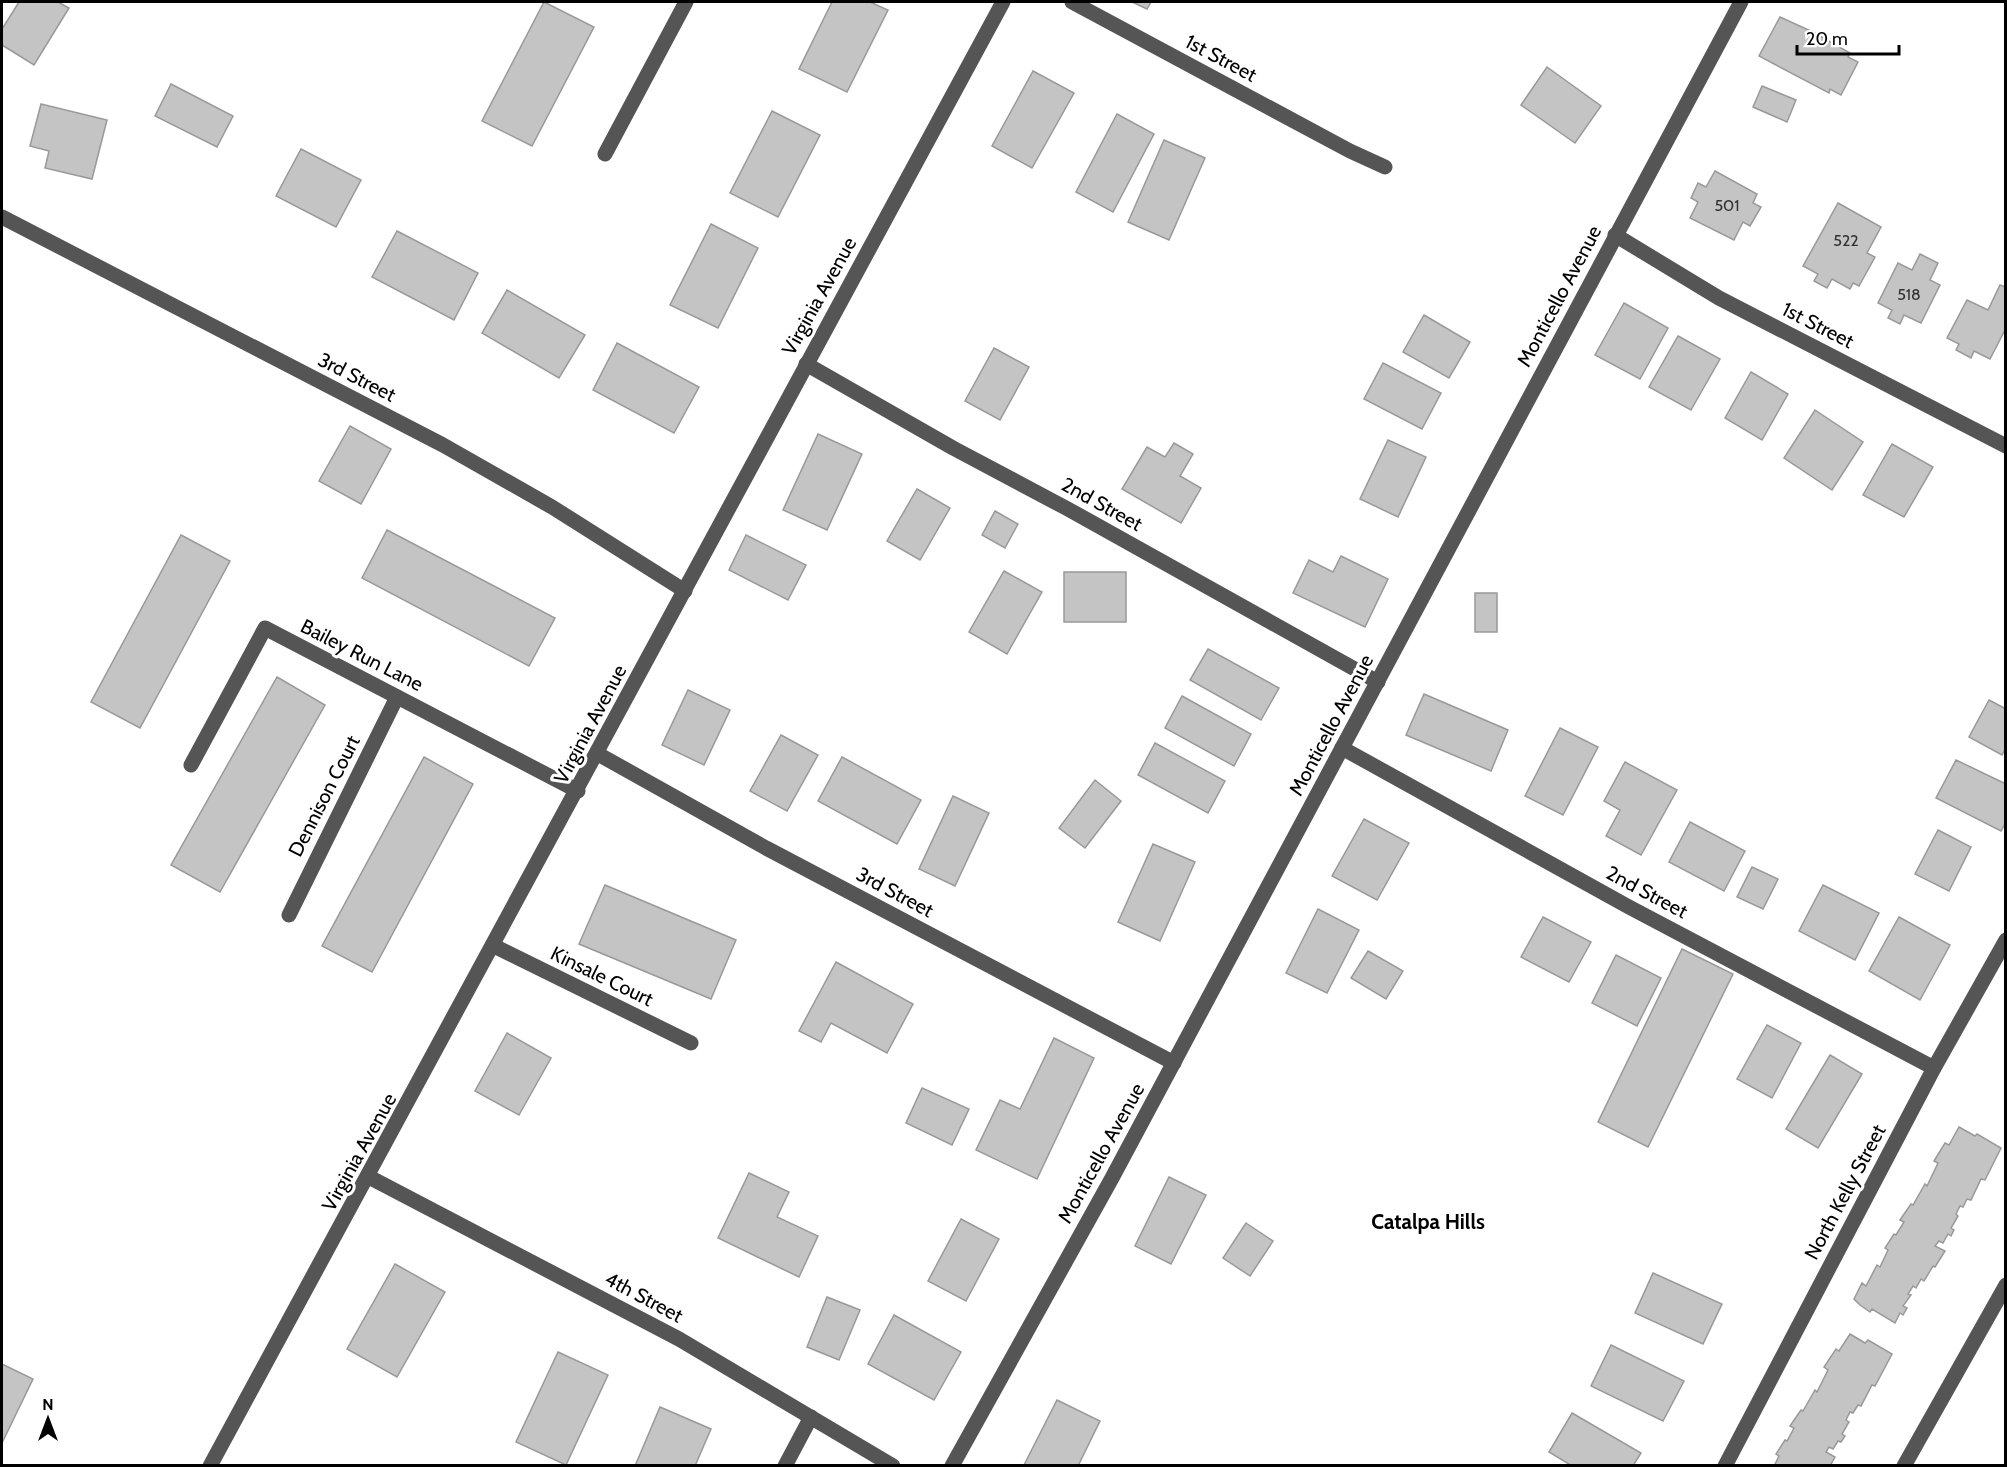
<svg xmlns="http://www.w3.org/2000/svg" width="2007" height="1467" viewBox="0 0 2007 1467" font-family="Cabin,sans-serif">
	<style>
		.building { fill: #c4c4c4; stroke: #999; stroke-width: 1.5 }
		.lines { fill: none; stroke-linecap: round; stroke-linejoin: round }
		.minor { stroke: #555; stroke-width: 15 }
		.labels { text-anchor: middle; stroke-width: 6; stroke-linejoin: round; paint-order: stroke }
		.number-label { font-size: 16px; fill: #313131 }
		.street-label { font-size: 20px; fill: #000; stroke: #fff }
		.neighbourhood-label { font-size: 21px; font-weight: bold; fill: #000; stroke: #fff }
	</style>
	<rect width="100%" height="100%" fill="#fff"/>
	<!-- building -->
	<g class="building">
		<path d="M19,2H58L69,8L34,65L2,45V29Z"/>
		<path d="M544,2L594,27L532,146L482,121Z"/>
		<path d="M832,2H870L888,10L847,92L799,69Z"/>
		<path d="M1132,2H1151L1147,9Z"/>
		<path d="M1780,17L1815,33L1850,53L1848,57L1858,62L1841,95L1830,89L1829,93L1759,56Z"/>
		<path d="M1547,67L1601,106L1575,143L1521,105Z"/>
		<path d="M1033,71L1074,93L1032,168L992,146Z"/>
		<path d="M171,84L233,116L217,147L155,116Z"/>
		<path d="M1762,86L1796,100L1787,122L1753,107Z"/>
		<path d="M41,104L107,120L92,179L45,168L49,151L30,146Z"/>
		<path d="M772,111L820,135L778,217L730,193Z"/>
		<path d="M1117,114L1154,134L1113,212L1076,192Z"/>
		<path d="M1164,140L1205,158L1169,240L1128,222Z"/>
		<path d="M301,149L361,180L336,227L276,196Z"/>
		<path d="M1715,171L1757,194L1753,203L1761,207L1750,226L1743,222L1734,240L1690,218L1698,202L1691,198L1698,183L1706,187Z"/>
		<path d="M1838,203L1881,227L1867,253L1875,257L1859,286L1853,283L1850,289L1832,279L1827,288L1814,281L1818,274L1803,266Z"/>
		<path d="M711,224L758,248L718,328L670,305Z"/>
		<path d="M397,231L478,273L454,320L372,277Z"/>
		<path d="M1920,254L1938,263L1930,280L1940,285L1921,323L1904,315L1900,324L1888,318L1892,310L1878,303L1898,263L1912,270Z"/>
		<path d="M2000,285L2006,287V328L1990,359L1974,351L1971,358L1956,350L1959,344L1947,338L1967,300L1988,310Z"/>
		<path d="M507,290L585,335L559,378L482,333Z"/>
		<path d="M1624,303L1668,328L1640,379L1595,355Z"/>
		<path d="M1424,315L1470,342L1449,378L1403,352Z"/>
		<path d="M1678,336L1720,359L1691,410L1649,387Z"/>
		<path d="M617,343L699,387L674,433L593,390Z"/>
		<path d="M994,348L1029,367L1000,420L965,401Z"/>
		<path d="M1383,363L1441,393L1422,429L1364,399Z"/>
		<path d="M1751,372L1788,394L1762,440L1725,418Z"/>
		<path d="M1815,410L1863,442L1832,490L1784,458Z"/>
		<path d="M350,426L391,449L361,504L319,481Z"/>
		<path d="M818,434L862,454L827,530L783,510Z"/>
		<path d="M1388,440L1426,457L1398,517L1360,499Z"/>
		<path d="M1174,443L1193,454L1180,476L1201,488L1181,523L1122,489L1147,447L1165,457Z"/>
		<path d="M1892,444L1933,467L1904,517L1863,495Z"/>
		<path d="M917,489L950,508L920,560L887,541Z"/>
		<path d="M995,511L1018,524L1005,548L982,535Z"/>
		<path d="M387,530L555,618L529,666L362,578Z"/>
		<path d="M181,535L230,561L140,728L91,702Z"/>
		<path d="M746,535L806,565L788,600L729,570Z"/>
		<path d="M1341,556L1388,579L1365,627L1293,593L1309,560L1333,572Z"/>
		<path d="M1004,571L1042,592L1007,654L969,632Z"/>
		<rect x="1064" y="572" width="62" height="50"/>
		<rect x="1475" y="593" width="22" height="39"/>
		<path d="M1208,649L1279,688L1261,720L1190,680Z"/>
		<path d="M277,677L325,705L220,892L171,865Z"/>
		<path d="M688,690L730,710L704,765L662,745Z"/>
		<path d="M1424,694L1508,730L1491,771L1406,735Z"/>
		<path d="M1182,696L1251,734L1234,766L1165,728Z"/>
		<path d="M1989,700L2006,709V748L2002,755L1969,737Z"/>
		<path d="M1560,728L1598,747L1563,815L1525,796Z"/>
		<path d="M781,735L818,755L787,811L750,791Z"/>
		<path d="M1155,743L1225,781L1208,813L1138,775Z"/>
		<path d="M424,757L473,784L372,972L322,946Z"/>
		<path d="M842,757L921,800L897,844L818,801Z"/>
		<path d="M1956,760L2006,784V822L2001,831L1936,798Z"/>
		<path d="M1625,762L1677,790L1641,855L1606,836L1620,810L1604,801Z"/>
		<path d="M1095,780L1121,801L1085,848L1059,828Z"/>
		<path d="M953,796L989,813L955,886L919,869Z"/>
		<path d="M1364,819L1409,843L1377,900L1332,876Z"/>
		<path d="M1690,822L1745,851L1724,891L1669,862Z"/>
		<path d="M1938,830L1971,847L1949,891L1915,874Z"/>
		<path d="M1153,844L1195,862L1160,941L1118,922Z"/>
		<path d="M1752,867L1778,879L1763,909L1737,897Z"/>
		<path d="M605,885L736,940L711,999L579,944Z"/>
		<path d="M1823,885L1879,913L1855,960L1799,931Z"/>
		<path d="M1318,909L1359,930L1327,993L1286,973Z"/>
		<path d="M1543,917L1591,942L1569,982L1521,957Z"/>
		<path d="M1899,917L1950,945L1920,1000L1869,971Z"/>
		<path d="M1682,949L1733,974L1648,1147L1598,1122Z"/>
		<path d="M1368,951L1403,971L1386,999L1351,978Z"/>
		<path d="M1616,955L1661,978L1637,1026L1592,1003Z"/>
		<path d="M836,962L913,1004L887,1053L831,1023L821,1042L799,1031Z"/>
		<path d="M1767,1025L1801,1043L1772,1098L1737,1079Z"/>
		<path d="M507,1033L551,1058L519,1115L475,1091Z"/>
		<path d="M1054,1038L1094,1058L1037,1179L976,1150L1000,1100L1020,1109Z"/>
		<path d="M1830,1055L1862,1074L1818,1148L1786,1129Z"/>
		<path d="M922,1088L969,1109L952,1145L906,1123Z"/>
		<path d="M1959,1127L1975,1136L1977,1134L2001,1148L1985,1180L1981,1179L1971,1200L1967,1199L1963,1207L1960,1206L1956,1214L1958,1216L1951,1228L1954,1230L1951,1236L1948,1234L1943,1243L1939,1241L1935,1246L1945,1251L1935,1267L1933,1266L1924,1281L1921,1279L1916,1288L1913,1286L1908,1294L1911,1295L1903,1306L1907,1308L1903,1315L1900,1313L1895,1323L1872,1309L1870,1312L1860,1305L1854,1299L1862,1283L1866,1286L1877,1265L1880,1267L1888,1250L1885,1248L1894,1234L1896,1235L1904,1222L1900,1220L1911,1204L1913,1205L1925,1184L1927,1186L1938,1163L1934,1161L1945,1143L1949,1145Z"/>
		<path d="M749,1173L789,1192L777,1217L818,1236L799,1277L718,1238Z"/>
		<path d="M1169,1177L1206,1195L1171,1264L1135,1246Z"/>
		<path d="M961,1219L999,1239L966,1301L928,1281Z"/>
		<path d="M1246,1223L1273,1241L1250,1276L1223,1258Z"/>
		<path d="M395,1264L445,1292L397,1377L347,1349Z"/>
		<path d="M1653,1273L1722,1304L1703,1344L1635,1313Z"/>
		<path d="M827,1297L860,1310L839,1360L807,1347Z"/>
		<path d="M894,1315L961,1352L934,1400L868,1364Z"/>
		<path d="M1850,1334L1865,1343L1868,1340L1892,1354L1875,1386L1872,1385L1861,1406L1858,1405L1853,1413L1850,1412L1846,1420L1849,1422L1842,1434L1845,1436L1841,1442L1838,1441L1833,1449L1829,1447L1826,1452L1835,1457L1830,1466H1774L1779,1456L1776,1454L1785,1440L1787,1441L1794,1428L1790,1426L1801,1410L1803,1411L1815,1390L1817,1392L1828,1370L1824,1367L1836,1349L1839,1351Z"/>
		<path d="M1611,1345L1684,1381L1663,1421L1591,1386Z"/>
		<path d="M558,1352L608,1375L566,1465L516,1442Z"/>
		<path d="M2,1364L33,1379L2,1443Z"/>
		<path d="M1057,1400L1100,1421L1078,1466L1024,1465Z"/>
		<path d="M660,1407L711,1429L695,1466H635Z"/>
		<path d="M1572,1413L1641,1453L1633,1466H1572L1549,1452Z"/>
	</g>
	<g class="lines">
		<!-- minor -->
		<g class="minor">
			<path d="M1072,2L1350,151L1385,167"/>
			<path d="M605,154L686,2"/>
			<path d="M2,217L443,445L552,507L685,591"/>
			<path d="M1615,235L1719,298L2006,446"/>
			<path d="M806,364L953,448L1066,508L1378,682"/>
			<path d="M1342,748L1629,907L1934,1068"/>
			<path d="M598,754L766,848L1174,1063"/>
			<path d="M191,765L265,628L578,791"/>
			<path d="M289,915L397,697"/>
			<path d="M494,946L691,1043"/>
			<path d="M369,1177L679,1339L893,1466"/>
			<path d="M210,1466C477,979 738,489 1003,2"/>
			<path d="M785,1466L811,1417"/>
			<path d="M952,1466L1112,1178L1741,2"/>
			<path d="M1725,1466L1934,1068L2006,940"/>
			<path d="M1904,1466L2006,1285"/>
		</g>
	</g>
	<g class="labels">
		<!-- number labels -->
		<g class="number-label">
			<text x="1727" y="211">501</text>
			<text x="1846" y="246">522</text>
			<text x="1909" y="300">518</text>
		</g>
		<!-- street labels -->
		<g class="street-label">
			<text transform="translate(1221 58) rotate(28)" y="7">1st Street</text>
			<text transform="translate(819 296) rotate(-61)" y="7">Virginia Avenue</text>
			<text transform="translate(1559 296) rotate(-62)" y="7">Monticello Avenue</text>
			<text transform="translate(1818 325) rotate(27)" y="7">1st Street</text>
			<text transform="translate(357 377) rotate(27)" y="7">3rd Street</text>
			<text transform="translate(1102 504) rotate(29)" y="7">2nd Street</text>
			<text transform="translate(362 655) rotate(27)" y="7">Bailey Run Lane</text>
			<text transform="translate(590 724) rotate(-62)" y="7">Virginia Avenue</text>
			<text transform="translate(1331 725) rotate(-62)" y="7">Monticello Avenue</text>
			<text transform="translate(324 796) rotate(-63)" y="7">Dennison Court</text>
			<text transform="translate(895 892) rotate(28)" y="7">3rd Street</text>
			<text transform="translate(1647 892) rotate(28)" y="7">2nd Street</text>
			<text transform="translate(602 976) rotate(26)" y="7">Kinsale Court</text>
			<text transform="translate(359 1152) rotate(-61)" y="7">Virginia Avenue</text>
			<text transform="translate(1101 1153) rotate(-61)" y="7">Monticello Avenue</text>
			<text transform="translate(1845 1192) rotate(-62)" y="7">North Kelly Street</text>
			<text transform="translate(644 1297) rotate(28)" y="7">4th Street</text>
		</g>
		<!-- neighbourhood labels -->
		<g class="neighbourhood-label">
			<text x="1428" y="1229">Catalpa Hills</text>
		</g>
	</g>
	<!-- border -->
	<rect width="2007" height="1467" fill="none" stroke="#000000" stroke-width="6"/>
	<!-- north arrow -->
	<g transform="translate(48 1419)" stroke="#ffffff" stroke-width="4.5" paint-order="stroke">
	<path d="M0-4.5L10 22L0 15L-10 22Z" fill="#000000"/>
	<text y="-9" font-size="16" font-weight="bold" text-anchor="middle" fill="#000000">N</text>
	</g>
	<!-- scale -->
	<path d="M1797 45v9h102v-9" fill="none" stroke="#000000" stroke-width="3"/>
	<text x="1806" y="45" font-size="18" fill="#000000" stroke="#ffffff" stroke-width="4.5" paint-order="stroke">20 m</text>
</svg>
